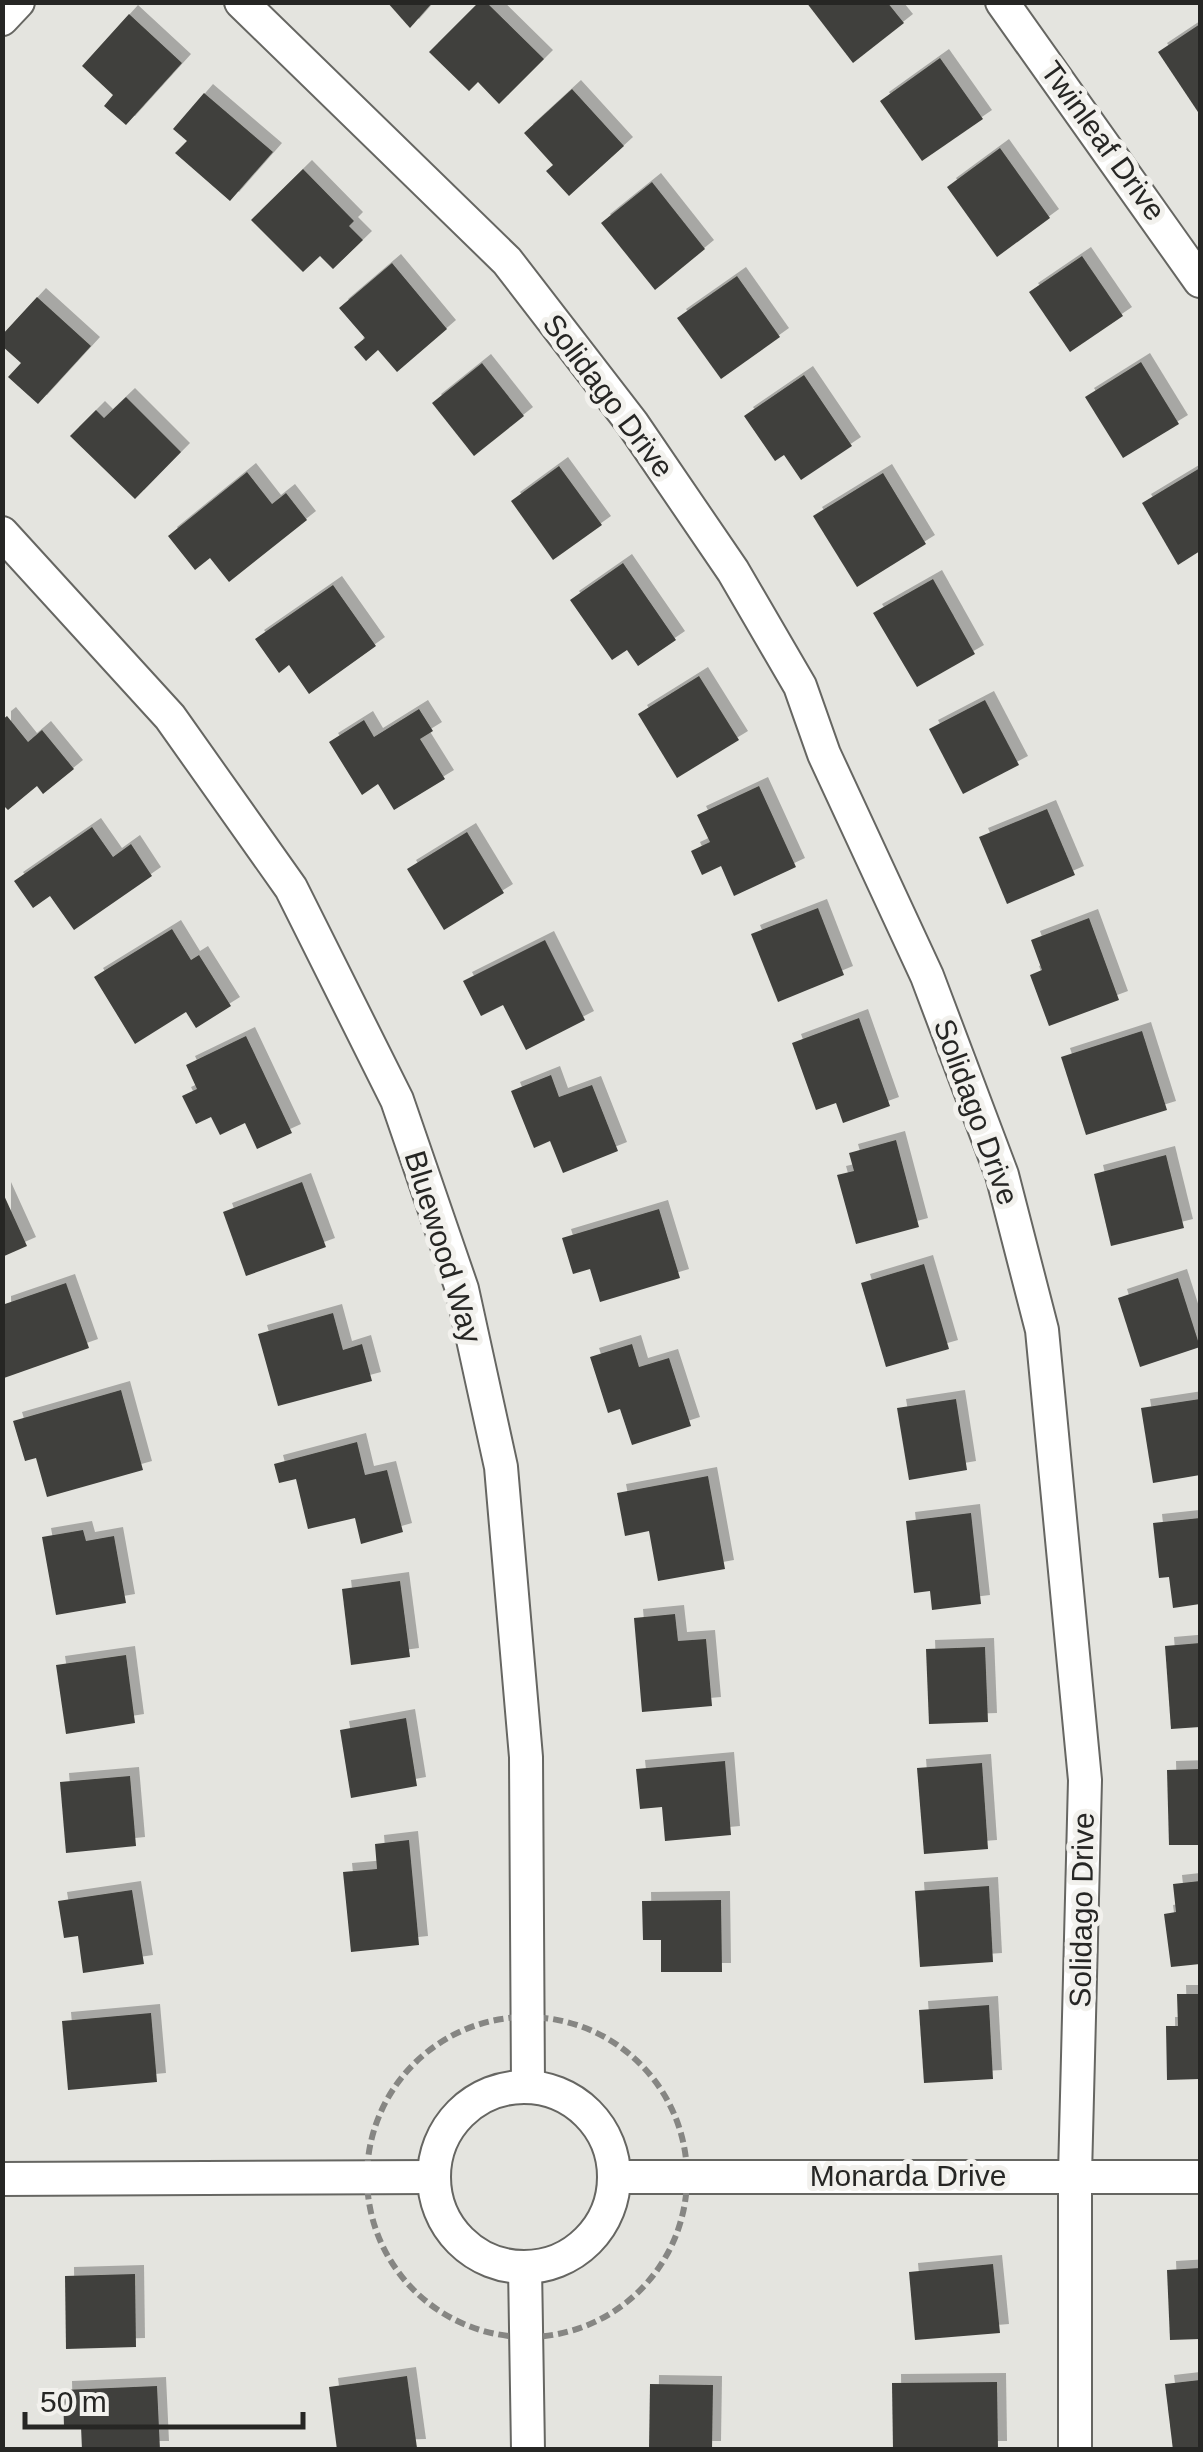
<svg xmlns="http://www.w3.org/2000/svg" width="1203" height="2452" viewBox="0 0 1203 2452" font-family="Arial,sans-serif">
	<style>
		.building { fill: #40403c; filter: url(#shadow) }
		.lines { fill: none; stroke-linecap: round; stroke-linejoin: round }
		.street-casing { stroke: #666662; stroke-width: 36 }
		.path { stroke: #868683; stroke-width: 6; stroke-dasharray: 10 5; stroke-linecap: butt }
		.street { stroke: #fff; stroke-width: 32 }
		.labels { text-anchor: middle; stroke-width: 10; stroke-linejoin: round; paint-order: stroke }
		.street-label { font-size: 30px; fill: #262624; stroke: #f2f1ed }
	</style>
	<defs>
		<filter id="shadow"><feDropShadow dx="9" dy="-9" stdDeviation="0" flood-color="#0004"/></filter>
	</defs>
	<rect width="100%" height="100%" fill="#e4e4df"/>
	<!-- building -->
	<g class="building">
		<path d="M387,2H433L410,28Z"/>
		<path d="M479,2H486L544,59L499,104L478,82L469,91L429,52Z"/>
		<path d="M806,2H887L904,23L853,63Z"/>
		<path d="M129,14L182,63L126,125L104,106L113,95L82,66Z"/>
		<path d="M1200,24V115L1158,52Z"/>
		<path d="M940,58L983,119L922,161L880,101Z"/>
		<path d="M572,89L624,146L569,196L546,171L553,165L524,133Z"/>
		<path d="M204,93L273,152L230,201L175,153L187,141L173,129Z"/>
		<path d="M1000,148L1050,218L997,257L947,187Z"/>
		<path d="M303,169L354,221L349,226L363,240L333,269L320,256L303,272L251,220Z"/>
		<path d="M652,182L705,249L655,290L601,223Z"/>
		<path d="M1082,256L1123,316L1070,352L1029,292Z"/>
		<path d="M392,263L447,329L397,372L378,350L366,361L354,347L365,338L339,308Z"/>
		<path d="M737,276L780,337L721,379L677,318Z"/>
		<path d="M37,297L91,346L38,404L8,377L21,363L2,346V335Z"/>
		<path d="M1141,362L1179,424L1123,458L1085,397Z"/>
		<path d="M482,363L524,416L474,456L432,403Z"/>
		<path d="M804,375L852,446L801,480L784,455L775,461L744,416Z"/>
		<path d="M126,397L181,452L135,499L70,436L96,410L104,418Z"/>
		<path d="M559,466L602,525L553,560L511,501Z"/>
		<path d="M1200,468V551L1178,565L1142,503Z"/>
		<path d="M247,472L272,504L286,493L307,520L229,582L210,558L195,570L168,536Z"/>
		<path d="M883,473L926,544L857,587L813,516Z"/>
		<path d="M623,563L676,640L638,666L627,650L612,660L570,600Z"/>
		<path d="M933,579L975,654L917,687L873,613Z"/>
		<path d="M333,585L376,646L309,694L289,665L279,673L255,639Z"/>
		<path d="M699,676L739,740L677,778L638,714Z"/>
		<path d="M985,700L1019,765L963,794L929,729Z"/>
		<path d="M419,709L433,731L420,739L445,779L394,810L378,784L362,795L329,742L364,720L374,737Z"/>
		<path d="M7,716L28,742L42,730L74,769L43,794L37,786L8,810L2,804V720Z"/>
		<path d="M759,786L796,867L734,896L721,866L702,875L691,851L710,842L697,815Z"/>
		<path d="M1047,809L1075,875L1007,904L979,837Z"/>
		<path d="M92,827L113,857L131,844L152,876L74,930L50,896L33,908L14,881Z"/>
		<path d="M467,832L504,893L444,930L407,869Z"/>
		<path d="M818,908L844,975L778,1002L751,934Z"/>
		<path d="M1089,918L1119,1000L1049,1026L1030,975L1042,970L1031,940Z"/>
		<path d="M172,929L191,960L199,955L231,1006L196,1028L186,1012L135,1044L94,977Z"/>
		<path d="M545,940L585,1020L526,1050L503,1005L481,1016L463,981Z"/>
		<path d="M859,1018L890,1106L843,1123L836,1103L816,1110L792,1043Z"/>
		<path d="M1142,1031L1167,1110L1086,1135L1061,1057Z"/>
		<path d="M246,1036L292,1133L257,1149L245,1123L220,1135L211,1117L196,1124L182,1096L197,1089L186,1065Z"/>
		<path d="M551,1075L559,1097L592,1085L618,1151L563,1173L550,1141L534,1148L511,1091Z"/>
		<path d="M896,1140L919,1227L856,1244L837,1175L854,1171L849,1153Z"/>
		<path d="M1166,1155L1184,1228L1111,1246L1094,1174Z"/>
		<path d="M302,1182L326,1247L246,1276L223,1212Z"/>
		<path d="M2,1191L27,1246L2,1257Z"/>
		<path d="M659,1209L680,1278L600,1302L590,1269L573,1274L562,1238Z"/>
		<path d="M924,1264L949,1349L886,1367L861,1283Z"/>
		<path d="M1178,1278L1200,1347L1140,1367L1118,1298Z"/>
		<path d="M66,1283L89,1348L4,1378L2,1305Z"/>
		<path d="M333,1313L343,1350L362,1344L372,1381L278,1406L258,1334Z"/>
		<path d="M632,1344L639,1367L669,1358L691,1426L632,1445L620,1409L608,1413L590,1357Z"/>
		<path d="M121,1390L143,1470L47,1497L36,1458L25,1461L13,1421Z"/>
		<path d="M956,1399L967,1470L909,1480L897,1408Z"/>
		<path d="M1200,1399V1475L1153,1483L1141,1408Z"/>
		<path d="M357,1442L365,1475L387,1470L403,1532L361,1544L355,1518L308,1529L296,1479L279,1483L274,1464Z"/>
		<path d="M708,1476L725,1569L658,1581L649,1531L625,1536L617,1493Z"/>
		<path d="M971,1513L981,1604L932,1610L930,1591L914,1593L906,1521Z"/>
		<path d="M1200,1518V1604L1173,1608L1169,1577L1159,1578L1153,1523Z"/>
		<path d="M83,1530L86,1541L114,1536L126,1603L56,1615L42,1537Z"/>
		<path d="M400,1581L410,1657L351,1665L342,1589Z"/>
		<path d="M675,1614L678,1641L706,1639L712,1706L642,1712L634,1618Z"/>
		<path d="M1200,1643V1727L1171,1729L1165,1646Z"/>
		<path d="M985,1647L988,1722L929,1724L926,1649Z"/>
		<path d="M126,1655L135,1723L66,1734L56,1665Z"/>
		<path d="M406,1718L417,1786L351,1798L340,1730Z"/>
		<path d="M725,1761L731,1835L665,1841L662,1807L640,1809L636,1769Z"/>
		<path d="M982,1763L988,1849L924,1854L917,1768Z"/>
		<path d="M1200,1769V1845H1169L1167,1770Z"/>
		<path d="M130,1776L136,1846L66,1853L60,1782Z"/>
		<path d="M409,1840L419,1945L351,1952L343,1872L377,1869L375,1844Z"/>
		<path d="M1200,1881V1964L1171,1967L1164,1914L1176,1912L1173,1884Z"/>
		<path d="M989,1886L993,1962L920,1967L915,1891Z"/>
		<path d="M132,1890L144,1964L83,1973L78,1936L64,1938L58,1901Z"/>
		<path d="M721,1900L722,1972H661V1940H643L642,1901Z"/>
		<path d="M1177,1994H1200V2079L1167,2080L1166,2026H1178Z"/>
		<path d="M989,2005L993,2079L924,2083L919,2010Z"/>
		<path d="M151,2013L157,2082L68,2090L62,2021Z"/>
		<path d="M993,2264L1000,2333L915,2340L909,2272Z"/>
		<path d="M1200,2268V2339L1170,2340L1167,2270Z"/>
		<path d="M135,2274L136,2347L66,2349L65,2276Z"/>
		<path d="M407,2376L417,2448L337,2450L329,2387Z"/>
		<path d="M1200,2380V2450H1173L1165,2384Z"/>
		<path d="M997,2382L998,2450H893L892,2383Z"/>
		<path d="M650,2384L713,2385L712,2450H649Z"/>
		<path d="M157,2386L160,2450H82L81,2426L64,2427L63,2390Z"/>
	</g>
	<g class="lines">
		<!-- street casing -->
		<g class="street-casing">
			<g id="street">
				<path d="M241,2L507,261L632,423L733,571L800,686L824,754L927,976L1002,1175L1042,1330L1085,1780L1075,2175V2450"/>
				<path d="M1002,2L1200,281"/>
				<path d="M2,19L18,2"/>
				<path d="M2,533L170,717L291,888L397,1100L462,1289L501,1467L526,1757L528,2087"/>
				<circle cx="524" cy="2177" r="90"/>
				<path d="M615,2177H1200"/>
				<path d="M2,2179L433,2177"/>
				<path d="M525,2267L528,2450"/>
			</g>
		</g>
		<!-- path -->
		<circle class="path" cx="527" cy="2177" r="160"/>
		<!-- street -->
		<use href="#street" class="street"/>
	</g>
	<g class="labels">
		<!-- street labels -->
		<g class="street-label">
			<text transform="translate(1103 141) rotate(54)" y="10">Twinleaf Drive</text>
			<text transform="translate(608 396) rotate(53)" y="10">Solidago Drive</text>
			<text transform="translate(976 1112) rotate(70)" y="10">Solidago Drive</text>
			<text transform="translate(443 1247) rotate(73)" y="10">Bluewood Way</text>
			<text transform="translate(1082 1910) rotate(-89)" y="10">Solidago Drive</text>
			<text x="908" y="2186">Monarda Drive</text>
		</g>
	</g>
	<!-- border -->
	<rect width="1203" height="2452" fill="none" stroke="#262624" stroke-width="10"/>
	<!-- scale -->
	<path d="M25 2412v15h278v-15" fill="none" stroke="#262624" stroke-width="5"/>
	<text x="40" y="2412" font-size="30" fill="#262624" stroke="#f2f1ed" stroke-width="8" paint-order="stroke">50 m</text>
</svg>
